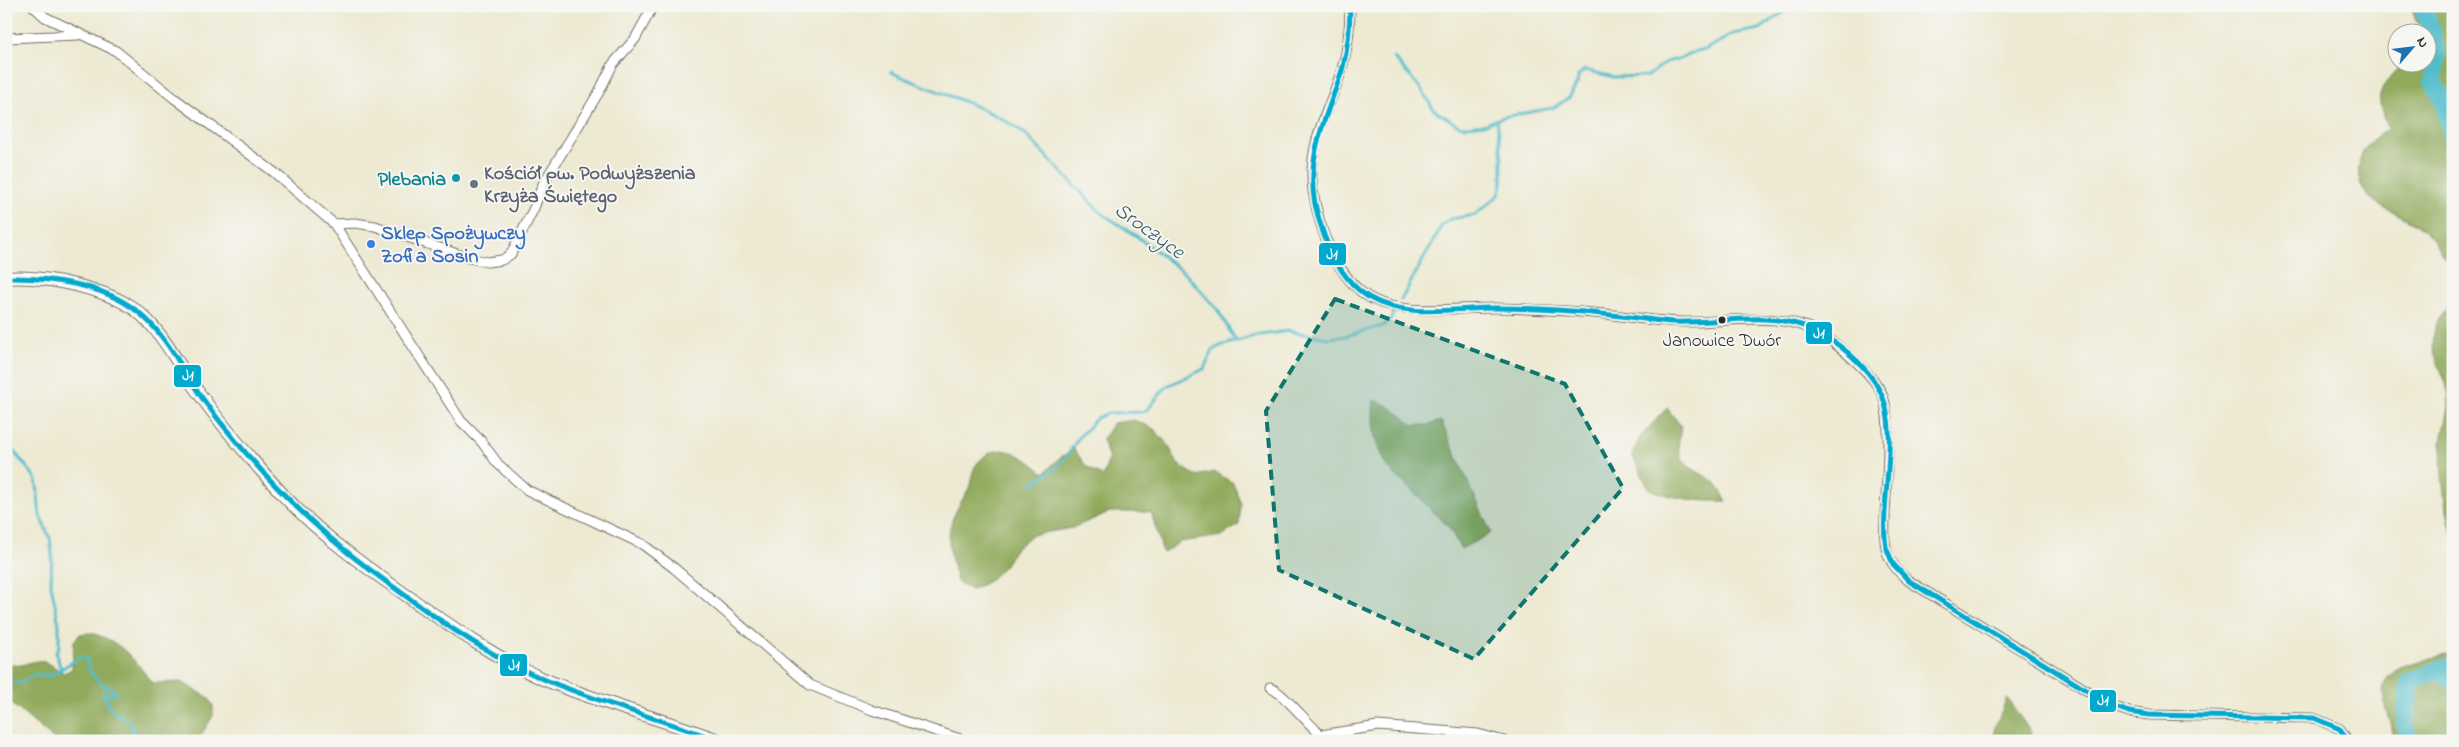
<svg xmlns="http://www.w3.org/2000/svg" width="2459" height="747" viewBox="0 0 2459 747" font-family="'Indie Flower',sans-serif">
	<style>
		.forest { fill: #90aa5c; stroke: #5e6a44 }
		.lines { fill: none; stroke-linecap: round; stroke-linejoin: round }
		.stream { stroke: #51bdcb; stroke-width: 3 }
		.river { stroke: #51bdcb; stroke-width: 18 }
		.street-casing { stroke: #6f6e65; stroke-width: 11 }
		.secondary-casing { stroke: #6f6e65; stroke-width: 14 }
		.street { stroke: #fff; stroke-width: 9 }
		.secondary { stroke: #fff; stroke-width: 12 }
		.bus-1-casing { stroke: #f6f6f2; stroke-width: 9 }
		.bus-1 { stroke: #00a9ce; stroke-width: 5 }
		.marked { fill: #0f766e; fill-opacity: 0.2; stroke: #0f766e; stroke-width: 4; stroke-dasharray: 10 6; stroke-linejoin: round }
		.culture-dot { fill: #0f9aa8; stroke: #f6f6f2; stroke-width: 2 }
		.worship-dot { fill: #6b7280; stroke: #f6f6f2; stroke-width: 2 }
		.shop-dot { fill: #3f7fe0; stroke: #f6f6f2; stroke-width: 2 }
		.bus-dot { fill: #2b2b2b; stroke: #f6f6f2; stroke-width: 2 }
		.labels { text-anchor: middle; stroke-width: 4; stroke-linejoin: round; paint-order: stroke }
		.bus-label { font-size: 19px; fill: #2b2b2b; stroke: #f6f6f2 }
		.worship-label { font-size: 20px; font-weight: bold; fill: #5b616d; stroke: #f6f6f2; text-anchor: start }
		.culture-label { font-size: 20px; font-weight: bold; fill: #0d838f; stroke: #f6f6f2; text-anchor: end }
		.shop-label { font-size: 20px; font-weight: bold; fill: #366cbe; stroke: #f6f6f2; text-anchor: start }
		.water-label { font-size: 21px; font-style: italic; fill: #385e63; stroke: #f6f6f2 }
		.line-badge { stroke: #f6f6f2; stroke-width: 2 }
		.badge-label { font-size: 14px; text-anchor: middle; font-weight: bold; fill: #fff }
	</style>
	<rect width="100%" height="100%" fill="#f6f6f2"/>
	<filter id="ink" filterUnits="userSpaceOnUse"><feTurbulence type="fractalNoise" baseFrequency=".02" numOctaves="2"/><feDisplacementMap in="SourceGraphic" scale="10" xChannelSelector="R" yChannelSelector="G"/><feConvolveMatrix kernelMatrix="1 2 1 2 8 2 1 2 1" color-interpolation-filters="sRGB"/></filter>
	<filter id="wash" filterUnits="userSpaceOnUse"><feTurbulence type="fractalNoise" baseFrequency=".0096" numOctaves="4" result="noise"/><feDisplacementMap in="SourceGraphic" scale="20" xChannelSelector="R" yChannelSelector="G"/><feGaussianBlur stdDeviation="1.12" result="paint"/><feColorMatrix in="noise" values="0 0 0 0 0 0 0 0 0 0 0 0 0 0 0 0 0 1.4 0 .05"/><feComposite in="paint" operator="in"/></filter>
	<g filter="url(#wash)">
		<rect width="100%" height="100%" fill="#ede9d2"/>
		<!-- forest -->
		<g class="forest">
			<path d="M2411,6H2453V272C2444,257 2435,240 2422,229C2399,209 2354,206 2359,166C2361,147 2373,138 2388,129C2386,120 2381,112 2380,103C2377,86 2396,76 2402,63L2426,62L2427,32L2416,21Z"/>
			<path d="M2453,300V538C2446,508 2439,475 2442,444C2443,429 2450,413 2449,399C2448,377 2429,355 2433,333C2436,320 2446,311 2453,300Z"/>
			<path d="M1374,400L1389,406L1413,425H1428L1441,421L1491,533L1461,549L1448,526L1387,467C1374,446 1371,424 1374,400Z"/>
			<path d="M1667,408L1681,426L1678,447L1681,458L1688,466L1715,482L1727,501C1700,502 1674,499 1649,489L1632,455L1640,437Z"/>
			<path d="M1134,420L1154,429L1168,445L1178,464L1196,476L1215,472L1233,483L1241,504L1239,525L1221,536L1180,542L1163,553L1151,512H1110L1072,528L1032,535L1015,549L1004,566L989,581L971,590L957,582C954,568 949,554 949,540C948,521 959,506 968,490C972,483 971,472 976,465C998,436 1024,456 1044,473L1058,459L1074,449L1086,466L1103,477L1109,458L1102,440L1113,423Z"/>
			<path d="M90,633C119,639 135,660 152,683L181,682L208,697L213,706V716L197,741H56L6,699V663C22,669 25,662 38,661C48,661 56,669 64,673L72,669L74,641L80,634Z"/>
			<path d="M2453,654V733L2440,741H2395C2392,725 2383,707 2383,692C2382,664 2432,658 2453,654Z"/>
			<path d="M2007,698L2037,741H1994V730Z"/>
		</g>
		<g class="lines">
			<!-- stream -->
			<g class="stream">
				<path d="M1394,58L1421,89L1434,110L1458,125L1465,126L1486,124L1503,117L1553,108L1569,98L1578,81V76L1584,70L1614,77L1648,76L1666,62L1682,58L1696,51L1705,50L1733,34L1760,29L1792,6"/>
				<path d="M891,72C933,92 988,105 1025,134L1100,212L1138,237L1187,275L1217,309L1236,341"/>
				<path d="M1401,300L1442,225L1450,219L1475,215L1499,195L1502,184V158L1497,120"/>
				<path d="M6,392V394"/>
				<path d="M6,442L34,476L37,485L40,516L50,538L52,554L51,585L59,624V646L56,652L61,670"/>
				<path d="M1032,484L1055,468L1068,455L1079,437L1097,418L1108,413L1142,412L1147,410L1167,386L1204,369L1213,350L1220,346L1254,336L1288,331L1327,338L1346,336L1383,326L1391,319L1394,311"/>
				<path d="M6,681L20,683L36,674L49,676L81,657L87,660C88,673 95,678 105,687L110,686L116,692L114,694L103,693L111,710L132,724V732L141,737L142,741"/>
			</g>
			<!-- river -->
			<g class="river">
				<path d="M2422,6C2433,32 2441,54 2433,81L2445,104L2453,139"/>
				<path d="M2409,741L2405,722L2410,682L2437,670L2447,668V676L2453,682"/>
			</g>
		</g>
	</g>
	<g filter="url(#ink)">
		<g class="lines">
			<!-- street casing -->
			<g class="street-casing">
				<g id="street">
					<path d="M33,6L45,17L116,51L174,98L275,173L334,224L461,421L481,441L498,464L527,490L642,544L674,568L810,685L872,710L966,741"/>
					<path d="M1350,6C1350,27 1348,49 1342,69C1329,112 1307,143 1313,191C1319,229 1337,280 1372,299C1405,317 1461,307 1498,308C1533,309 1569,310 1604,314C1634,317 1662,323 1693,322C1734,321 1785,311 1823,335C1840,346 1874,375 1882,394C1893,417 1886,487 1885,515C1885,529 1883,544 1889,557C1893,567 1901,574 1909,581L2112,706L2129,712L2149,715L2314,718L2340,729L2348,741"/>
					<path d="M6,38L78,35"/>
					<path d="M334,224L355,223L375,226L469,258L487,262L502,260L511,254L534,208L543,184L599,92L613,64L635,39L653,6"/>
					<path d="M1270,688C1281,690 1309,725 1321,735V741"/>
					<path d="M1321,735L1378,726L1478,734L1504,741"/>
				</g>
			</g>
			<!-- secondary casing -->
			<g class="secondary-casing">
				<path id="secondary" d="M6,278C43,275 107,288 137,311C161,330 176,361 193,385C221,425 253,462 286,498C325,539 374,573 420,605C459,632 498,659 541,678C599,703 662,719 721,741"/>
			</g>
			<!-- street -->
			<use href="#street" class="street"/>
			<!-- secondary -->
			<use href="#secondary" class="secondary"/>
			<!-- bus-1 casing -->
			<g class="bus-1-casing">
				<g id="bus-1">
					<path d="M1350,6C1350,27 1348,47 1343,67C1329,113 1305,153 1315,204C1323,239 1338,279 1370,298C1406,319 1456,308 1495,308C1531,308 1567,310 1602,314C1625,316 1649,320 1672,322C1717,324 1766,310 1809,328C1835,339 1867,365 1880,391C1901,431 1879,502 1886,547L1893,564L1909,581L2112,706L2129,712L2149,715L2314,718L2340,729L2348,741"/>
					<path d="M6,278C49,277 102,284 137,311C168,335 185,376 208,406C255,468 307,523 369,569C423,609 479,651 541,678C599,703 661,719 720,741"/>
				</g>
			</g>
			<!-- bus-1 -->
			<use href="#bus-1" class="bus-1"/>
		</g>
	</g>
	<!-- marked area -->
	<path class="marked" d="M1335,299L1565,384L1623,488L1474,659L1279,570L1266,411Z"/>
	<!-- markers -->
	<circle class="culture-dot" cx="456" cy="178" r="5"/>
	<circle class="worship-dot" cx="474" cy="184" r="5"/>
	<circle class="shop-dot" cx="371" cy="244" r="5"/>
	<circle class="bus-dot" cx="1722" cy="320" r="4.5"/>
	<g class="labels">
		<!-- bus labels -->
		<g class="bus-label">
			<text x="1722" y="346">Janowice Dwór</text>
		</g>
		<!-- worship labels -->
		<g class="worship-label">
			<text x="484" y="179">Kościół pw. Podwyższenia<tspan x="484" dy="23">Krzyża Świętego</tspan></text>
		</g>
		<!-- culture labels -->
		<g class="culture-label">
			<text x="446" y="185">Plebania</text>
		</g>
		<!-- shop labels -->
		<g class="shop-label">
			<text x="381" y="239">Sklep Spożywczy<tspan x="381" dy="23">Zofia Sosin</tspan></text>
		</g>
		<!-- water labels -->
		<g class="water-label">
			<text transform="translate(1150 230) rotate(36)" y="7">Sroczyce</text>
		</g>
	</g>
	<g class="line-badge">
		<rect x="1318" y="242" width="29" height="24" rx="5" fill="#00a9ce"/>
		<rect x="1805" y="321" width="28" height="24" rx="5" fill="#00a9ce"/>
		<rect x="173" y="364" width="29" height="24" rx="5" fill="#00a9ce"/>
		<rect x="499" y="653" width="29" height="24" rx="5" fill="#00a9ce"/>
		<rect x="2089" y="689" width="28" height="24" rx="5" fill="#00a9ce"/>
	</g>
	<g class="badge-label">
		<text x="1332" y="259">J1</text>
		<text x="1819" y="338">J1</text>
		<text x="188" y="380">J1</text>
		<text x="514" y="670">J1</text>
		<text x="2103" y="705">J1</text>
	</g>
	<!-- margin -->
	<rect width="2459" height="747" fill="none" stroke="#f6f6f2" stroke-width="25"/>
	<!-- north arrow -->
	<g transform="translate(2412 48) rotate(62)"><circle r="24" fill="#f6f6f2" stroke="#a5a5a2"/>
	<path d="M0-4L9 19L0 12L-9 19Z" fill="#1f6fb2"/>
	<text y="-8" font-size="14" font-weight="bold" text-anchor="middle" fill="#2b2b2b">N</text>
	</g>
</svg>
